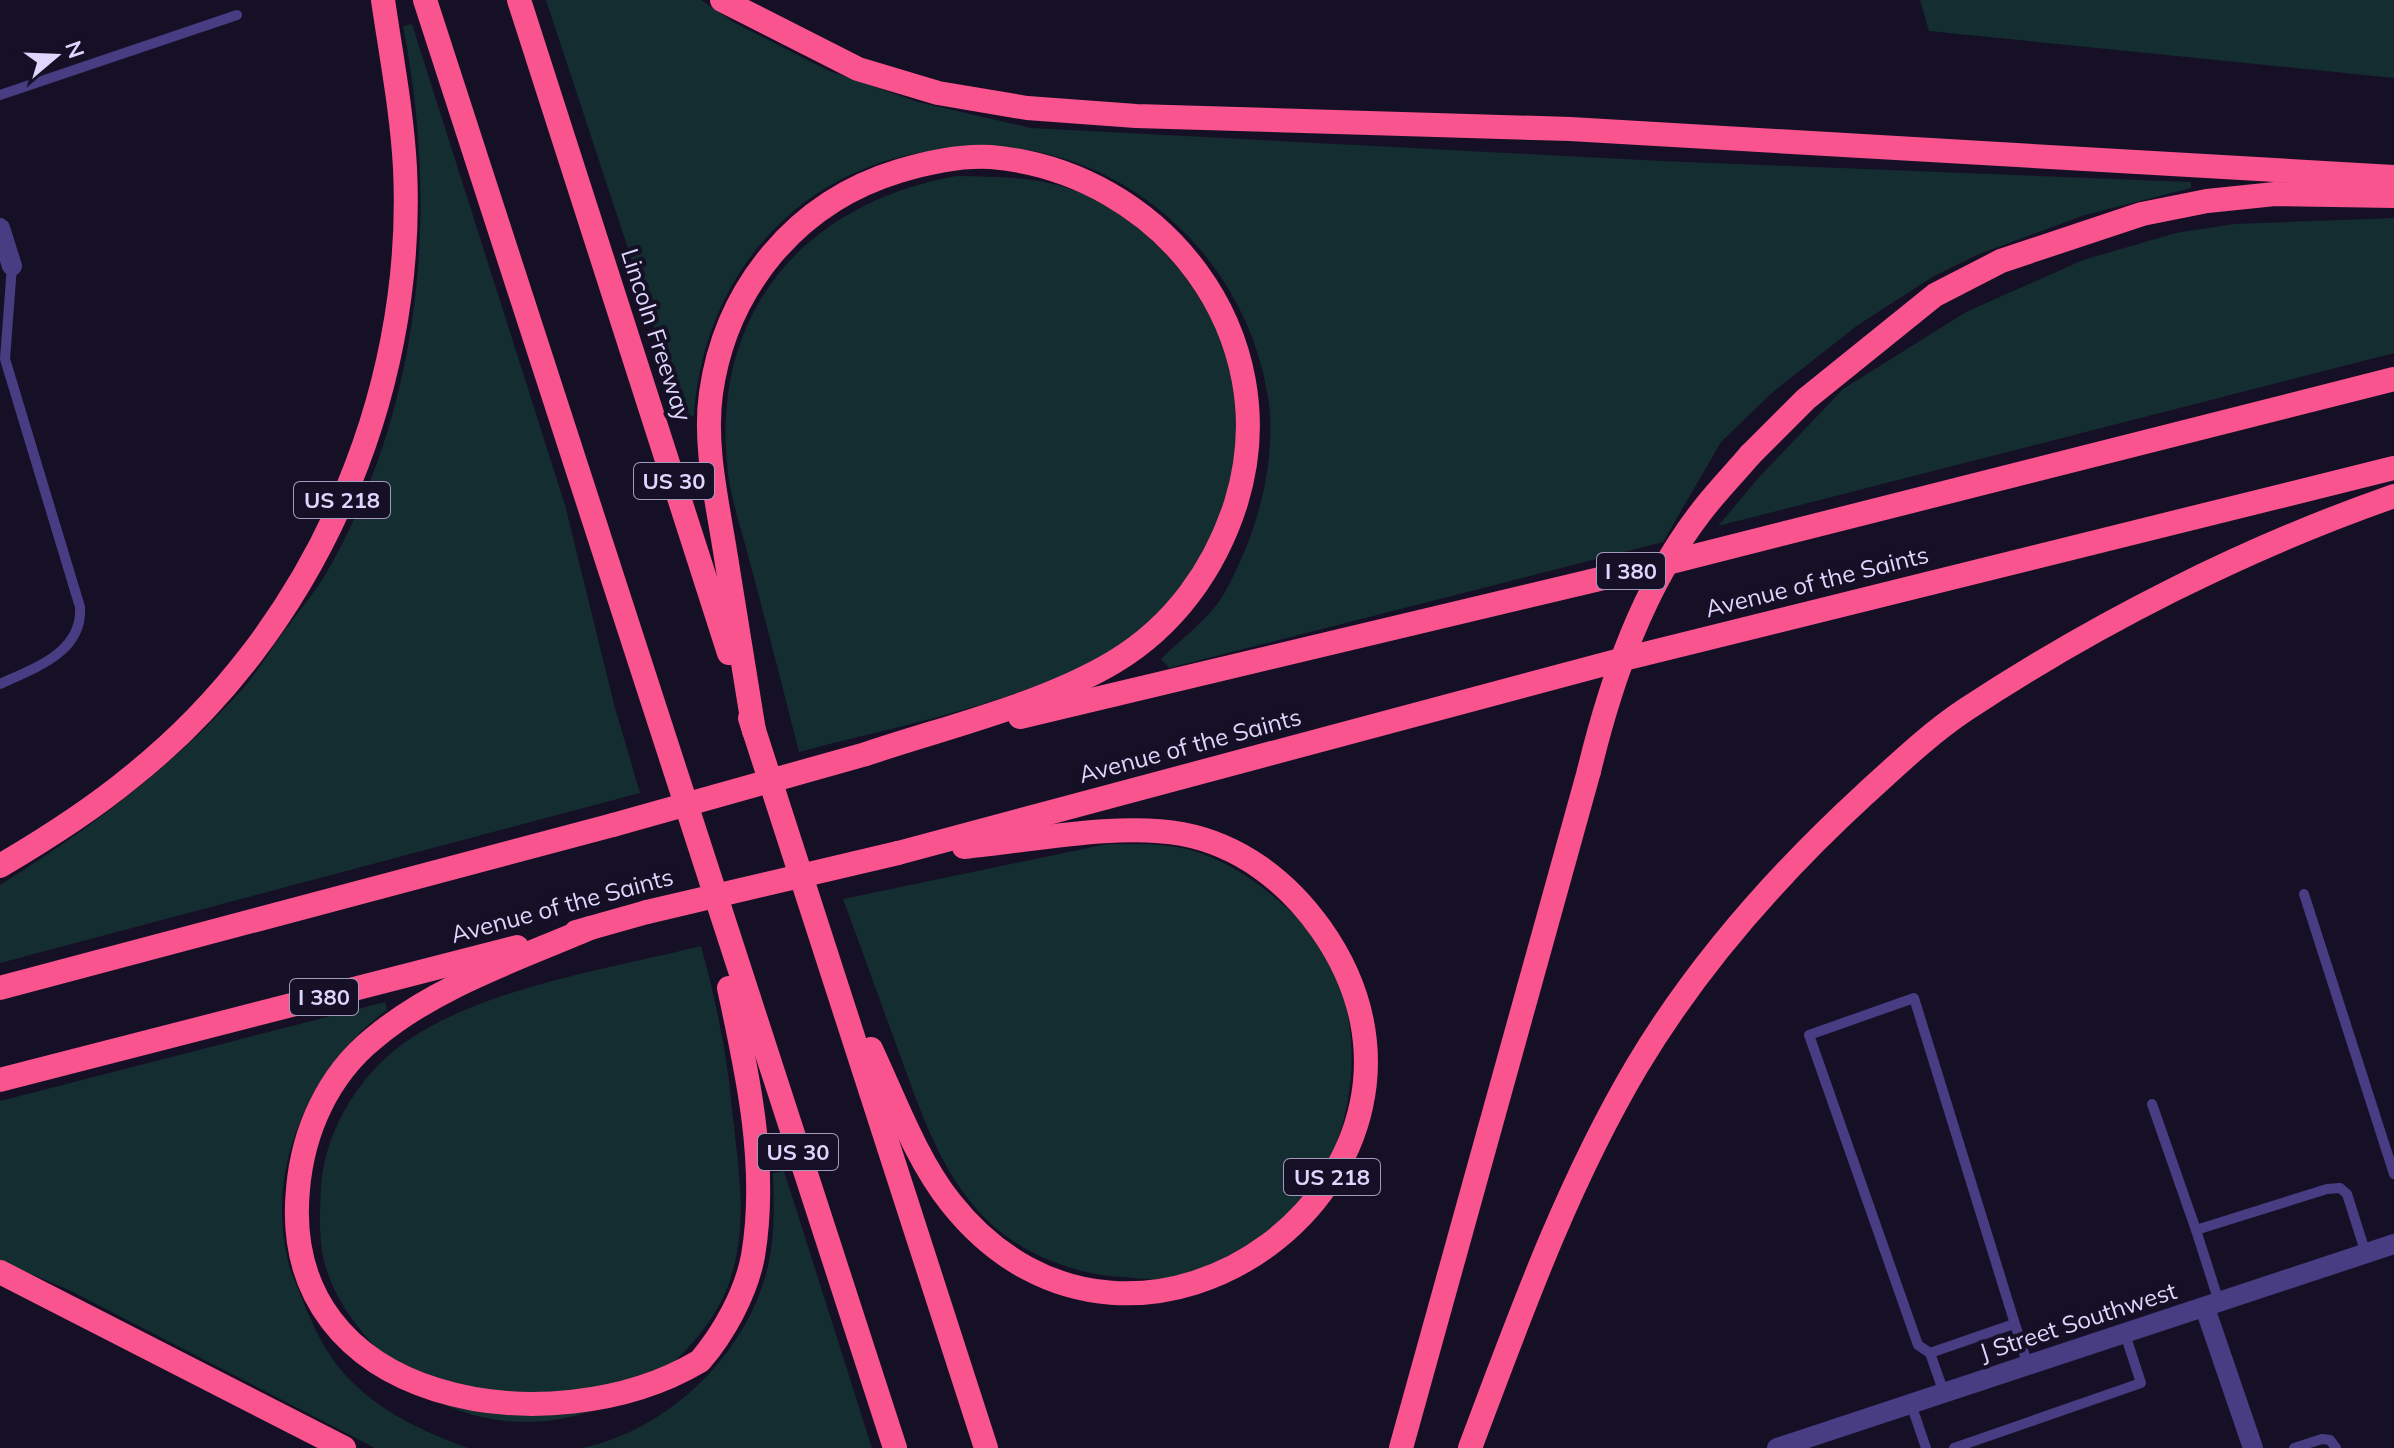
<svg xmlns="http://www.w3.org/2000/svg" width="2394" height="1448" viewBox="0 0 2394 1448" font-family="Mulish,sans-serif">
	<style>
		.green { fill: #132d30 }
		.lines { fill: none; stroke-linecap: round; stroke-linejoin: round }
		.service { stroke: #483c83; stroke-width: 10 }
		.minor { stroke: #483c83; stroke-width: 20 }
		.motorway { stroke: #fa548f; stroke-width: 24 }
		.motorway-bridge { stroke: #fa548f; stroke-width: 24 }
		.labels { text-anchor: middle; stroke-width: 8; stroke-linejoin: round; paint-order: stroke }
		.shield { fill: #161026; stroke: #a39bbd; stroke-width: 2 }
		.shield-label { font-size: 22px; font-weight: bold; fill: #dfd6fe }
		.street-label { font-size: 24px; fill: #dfd6fe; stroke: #161026 }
	</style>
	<rect width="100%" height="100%" fill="#161026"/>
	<!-- green -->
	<g class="green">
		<path d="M546,0H701L735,23L827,70L918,102L1031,128L1662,161L2191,182V188L2085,215L1979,254L1934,276L1858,325L1774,391L1721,442L1663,542L1169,668L1161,659C1181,639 1210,618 1224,594C1256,536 1278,463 1268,397C1244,245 1105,130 950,148C896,154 848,170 805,202C737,253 700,331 694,415L685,421Z"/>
		<path d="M1920,0H2394V78L1929,31Z"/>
		<path d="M412,24L565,505L615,708L640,793L0,963V885C85,832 167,771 235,697C253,679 267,655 282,634C297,613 315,593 328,570C422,405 439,209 403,26Z"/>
		<path d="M956,176C996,177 1038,176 1076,191C1145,219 1203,285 1227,355C1236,380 1235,413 1236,439C1236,469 1234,500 1221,528C1214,542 1203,555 1194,568C1186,581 1178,597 1167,608C1081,694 914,721 799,752C783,689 767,626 750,563C743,534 732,504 728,474C709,314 802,204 956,176Z"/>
		<path d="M2394,218V353L1718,526L1760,476L1843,389L1966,312L2083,260L2176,233L2234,224Z"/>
		<path d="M1107,844C1128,845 1149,843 1169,846C1201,849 1233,866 1259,885C1289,907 1319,936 1335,972C1366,1044 1353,1146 1300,1205C1282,1226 1259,1238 1235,1252C1212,1264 1188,1277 1161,1279C1149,1280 1136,1278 1124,1277C1074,1276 1015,1251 981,1214C937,1166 918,1104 896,1044C878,996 861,947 843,899Z"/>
		<path d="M701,946C716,1001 727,1053 732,1109C738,1165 748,1219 732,1274C722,1310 695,1344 667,1368C596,1429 493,1443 413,1386C402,1378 393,1365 383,1355C357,1328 336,1302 325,1265C318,1239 320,1212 321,1186C325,1128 364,1067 413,1037C492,986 609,969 701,946Z"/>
		<path d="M385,1002L387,1010C311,1065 265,1167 288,1261C291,1274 298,1288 303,1301C312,1324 325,1351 341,1370C374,1409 422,1432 469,1448H375L69,1290L0,1261V1101Z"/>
		<path d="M784,1171L872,1448H582C667,1431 746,1355 767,1270C775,1239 774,1206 773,1173Z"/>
	</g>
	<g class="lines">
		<!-- service -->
		<g class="service">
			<path d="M0,95L237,15"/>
			<path d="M0,684C35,668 83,652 80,607L5,359L12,266"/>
			<path d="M2304,894L2394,1174"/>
			<path d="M2152,1104L2196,1230"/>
			<path d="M2219,1302L2196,1230L2327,1189L2340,1188L2347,1194L2366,1254"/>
			<path d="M1930,1353L2014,1324"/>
			<path d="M1944,1393L1930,1353L1918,1345L1809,1035L1914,998L2028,1366"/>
			<path d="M1911,1404L1926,1448"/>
			<path d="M1954,1448L2141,1383L2125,1334"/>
			<path d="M2294,1448L2322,1439L2330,1440L2336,1448"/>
		</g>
		<!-- minor -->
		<g class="minor">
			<path d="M0,228L12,266"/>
			<path d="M2205,1308L2253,1448"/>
			<path d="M1777,1448L2394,1244"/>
		</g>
		<!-- motorway -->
		<g class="motorway">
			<path d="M425,0L895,1448"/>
			<path d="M519,0L729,653"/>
			<path d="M722,0L858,69L938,93L1027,108L1136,116L1570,129L2394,177"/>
			<path d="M1750,455L1806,399L1935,295L2001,261L2142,214L2207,201L2275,194L2394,196"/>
			<path d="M1020,717L1671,562L2394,379"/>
			<path d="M750,718L986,1448"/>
			<path d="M754,731C744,669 734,607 724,545C716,496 704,443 711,393C726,287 797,202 899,171C929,162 960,155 991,157C1162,172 1288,335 1236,503C1215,569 1174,626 1114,662C1042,705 946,727 866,754"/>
			<path d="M898,853L1620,660L2394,468"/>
			<path d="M0,866C44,840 90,811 130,778C312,634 416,399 405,168C402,112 391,55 383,0"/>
			<path d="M590,928C516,960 436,986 374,1038C328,1075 303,1131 298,1189C277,1408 554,1448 700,1361C724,1333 746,1293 753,1256C768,1167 748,1075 729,988"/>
			<path d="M576,932L647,912"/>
			<path d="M0,988L613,825"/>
			<path d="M871,1049C895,1100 916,1159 951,1203C1137,1437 1491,1170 1321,929C1287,881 1240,845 1182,834C1119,822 1028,841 964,847"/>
			<path d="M0,1080L517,947"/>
			<path d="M0,1272L344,1448"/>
			<path d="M1401,1448L1589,771"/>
			<path d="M1470,1448C1519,1318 1566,1186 1637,1066C1698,964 1777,875 1864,795C1896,766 1929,734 1965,710C2097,623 2245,548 2394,496"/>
		</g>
		<!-- motorway-bridge -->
		<g class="motorway-bridge">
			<path d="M1589,771C1611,680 1643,587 1701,512C1716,492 1734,474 1750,455"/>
			<path d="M613,825L866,754"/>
			<path d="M647,912L898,853"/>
		</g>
	</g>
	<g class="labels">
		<!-- shield labels -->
		<g class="shield">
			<rect x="634" y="463" width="80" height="36" rx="6"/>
			<rect x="294" y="482" width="96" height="36" rx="6"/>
			<rect x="1597" y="553" width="68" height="36" rx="6"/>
			<rect x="290" y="979" width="68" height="36" rx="6"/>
			<rect x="758" y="1134" width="80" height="36" rx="6"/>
			<rect x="1284" y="1159" width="96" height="36" rx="6"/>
		</g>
		<g class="shield-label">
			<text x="674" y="489">US 30</text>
			<text x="342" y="508">US 218</text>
			<text x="1631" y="579">I 380</text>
			<text x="324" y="1005">I 380</text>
			<text x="798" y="1160">US 30</text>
			<text x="1332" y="1185">US 218</text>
		</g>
		<!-- street labels -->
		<g class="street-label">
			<text transform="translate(656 335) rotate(72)" y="8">Lincoln Freeway</text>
			<text transform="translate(1817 582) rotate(-14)" y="8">Avenue of the Saints</text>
			<text transform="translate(1190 746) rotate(-15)" y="8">Avenue of the Saints</text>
			<text transform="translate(562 906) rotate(-15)" y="8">Avenue of the Saints</text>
			<text transform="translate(2078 1322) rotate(-18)" y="8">J Street Southwest</text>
		</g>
	</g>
	<!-- north arrow -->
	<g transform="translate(56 56) rotate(71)" stroke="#161026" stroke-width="6" paint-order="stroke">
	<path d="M0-6L14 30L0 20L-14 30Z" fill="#dfd6fe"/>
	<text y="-12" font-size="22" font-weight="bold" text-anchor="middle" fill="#dfd6fe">N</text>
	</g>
</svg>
